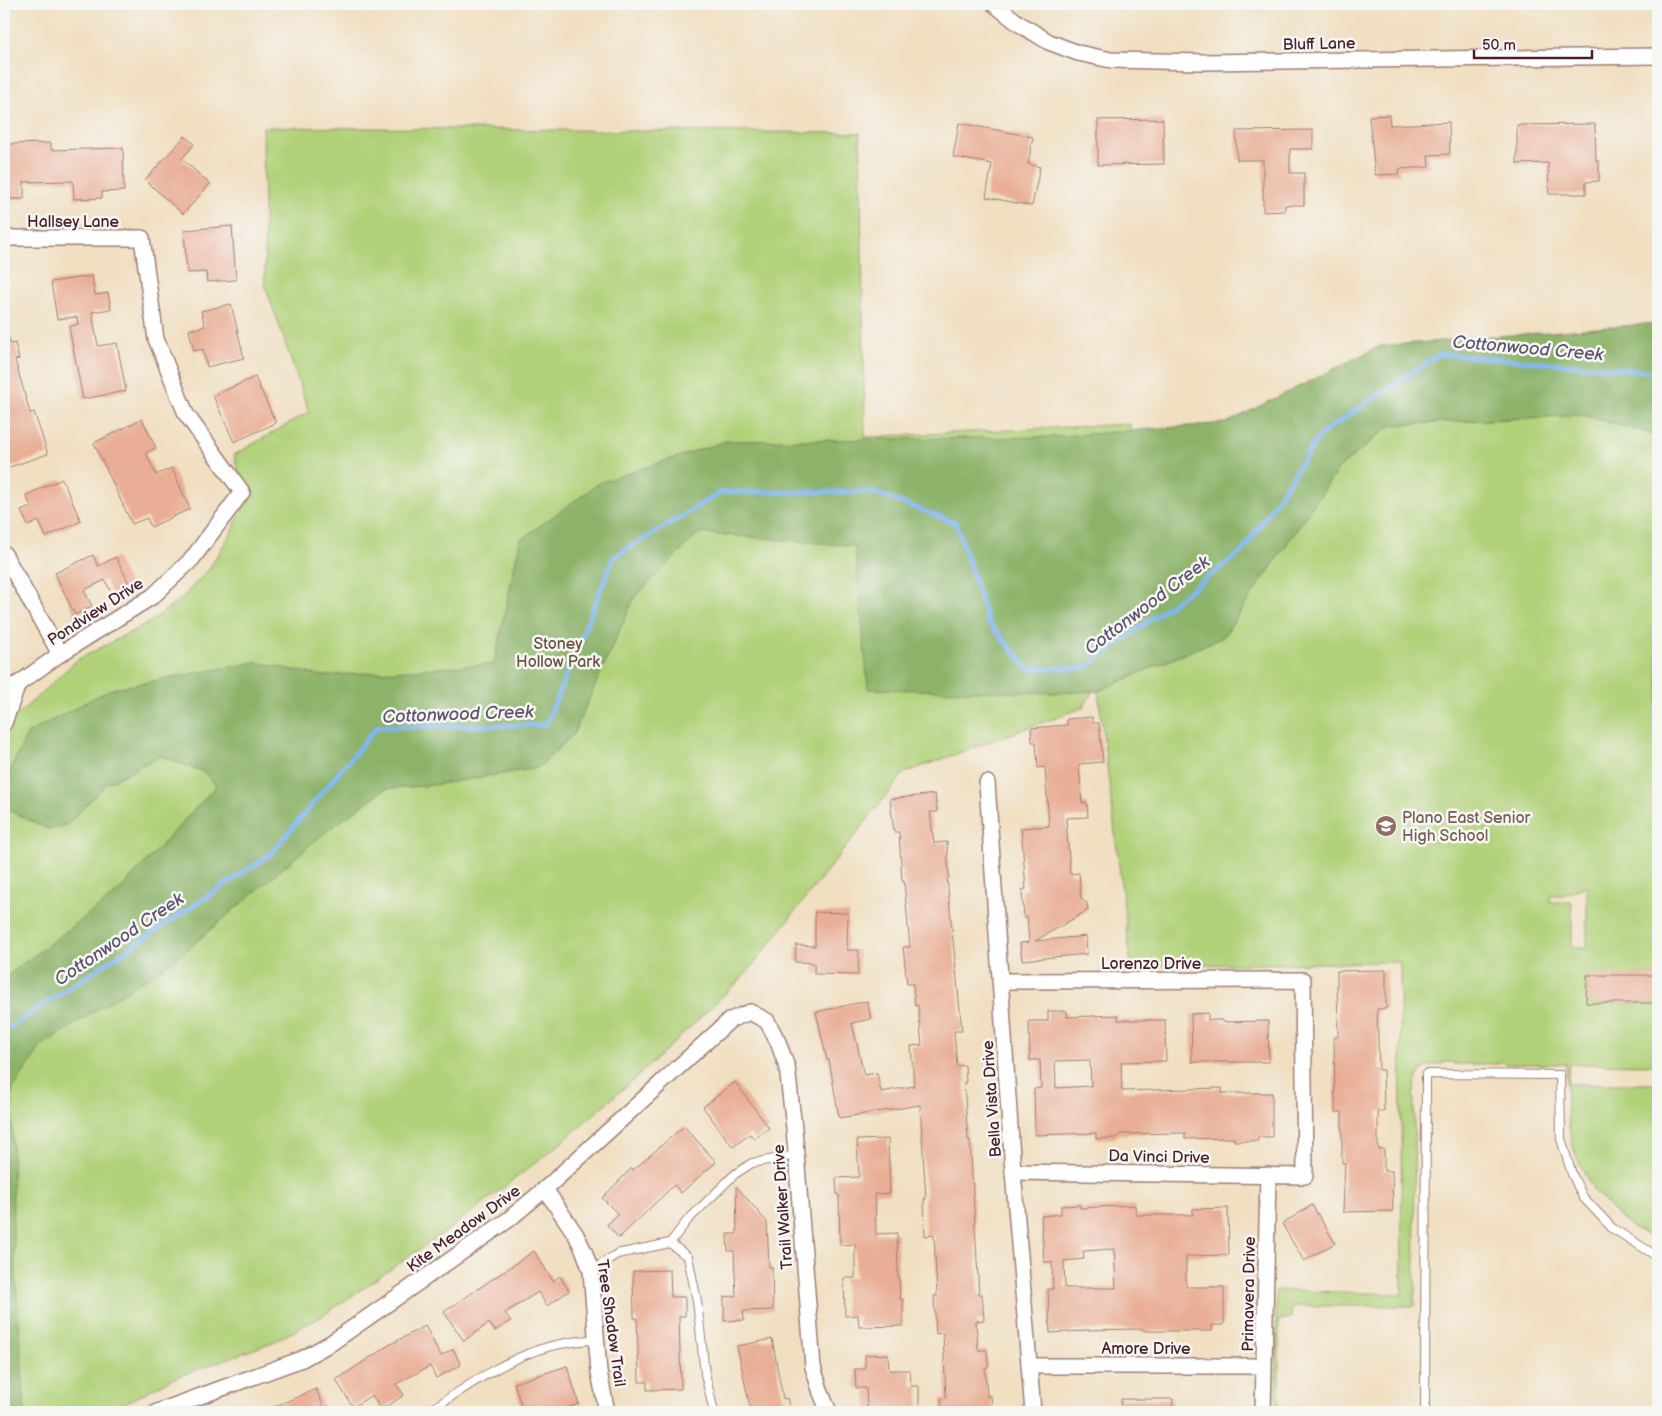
<svg xmlns="http://www.w3.org/2000/svg" width="1662" height="1416" viewBox="0 0 1662 1416" font-family="'Balsamiq Sans',sans-serif">
	<style>
		.green { fill: #b1d179; stroke: #7e7852; fill-rule: evenodd }
		.forest { fill: #8cb369; stroke: #6b694a }
		.lines { fill: none; stroke-linecap: round; stroke-linejoin: round }
		.stream { stroke: #82b6f0; stroke-width: 5 }
		.building { fill: #e9ae95; fill-rule: evenodd }
		.service-casing { stroke: #9d7f76; stroke-width: 10 }
		.minor-casing { stroke: #9d7f76; stroke-width: 18 }
		.service { stroke: #fff; stroke-width: 8 }
		.minor { stroke: #fff; stroke-width: 15 }
		.labels { text-anchor: middle; stroke-width: 5; stroke-linejoin: round; paint-order: stroke }
		.street-label { font-size: 16px; fill: #4a1f2b; stroke: #f6f6f2 }
		.park-label { font-size: 16px; fill: #695442; stroke: #f6f6f2 }
		.education-label { font-size: 16px; fill: #785e54; stroke: #f6f6f2; text-anchor: start }
		.water-label { font-size: 18px; font-style: italic; fill: #5e5470; stroke: #f6f6f2 }
	</style>
	<rect width="100%" height="100%" fill="#f6f6f2"/>
	<filter id="ink" filterUnits="userSpaceOnUse"><feTurbulence type="fractalNoise" baseFrequency=".02" numOctaves="2"/><feDisplacementMap in="SourceGraphic" scale="10" xChannelSelector="R" yChannelSelector="G"/><feConvolveMatrix kernelMatrix="1 2 1 2 8 2 1 2 1" color-interpolation-filters="sRGB"/></filter>
	<filter id="wash" filterUnits="userSpaceOnUse"><feTurbulence type="fractalNoise" baseFrequency=".0096" numOctaves="4" result="noise"/><feDisplacementMap in="SourceGraphic" scale="20" xChannelSelector="R" yChannelSelector="G"/><feGaussianBlur stdDeviation="1.12" result="paint"/><feColorMatrix in="noise" values="0 0 0 0 0 0 0 0 0 0 0 0 0 0 0 0 0 1.4 0 .05"/><feComposite in="paint" operator="in"/></filter>
	<g filter="url(#wash)">
		<rect width="100%" height="100%" fill="#f0dfc1"/>
		<!-- green -->
		<g class="green">
			<path d="M263,127L860,133L865,437L1130,424L1137,631L1082,708L904,773L745,975L647,1068L560,1144L448,1230L321,1317L273,1342L172,1379L107,1412H4V733L10,722L77,660L150,622L181,599L209,569L234,528L246,499L234,455L309,412L265,285Z"/>
			<path d="M1583,415L1658,436V975L1586,976L1587,1003H1658V1065L1569,1064L1568,1084H1658V1239C1632,1231 1614,1215 1598,1193L1596,1194C1585,1176 1574,1155 1570,1134C1566,1111 1567,1087 1566,1064H1506L1505,1062H1498L1497,1064H1454V1062H1443V1064C1422,1065 1416,1072 1414,1092H1413V1100H1414L1415,1306H1292L1291,1318L1279,1320V1412H1276V1290L1402,1294L1400,962L1131,966L1098,691L1223,637L1339,468L1391,425ZM1587,886V948H1572V902H1550L1551,895H1563Z"/>
		</g>
		<!-- forest -->
		<path class="forest" d="M1658,323V436L1583,415L1391,425L1339,468L1223,637L1098,691L1058,693L868,689L855,546L699,533L634,598L573,735L538,768L434,785L385,789L323,834L176,959L42,1045L12,1090L13,1234L25,1412H4V978L118,892L216,786L204,772L160,756L106,784L67,825L48,829L8,810V774L28,733L111,689L256,662L323,676L494,664L520,540L601,482L726,441L1051,437L1226,423L1380,346Z"/>
		<g class="lines">
			<!-- stream -->
			<g class="stream">
				<path d="M4,1031L270,855L377,727L546,725L614,557L722,492H873L956,523L988,622L1029,669L1085,668L1242,552L1321,434L1440,354L1658,372"/>
				<path d="M4,1382L5,1388L4,1390"/>
			</g>
		</g>
		<g id="blocks">
			<!-- building -->
			<g class="building">
				<path d="M1389,115L1390,125L1449,122L1450,154L1428,155L1429,167L1399,169L1400,174L1375,175L1369,116Z"/>
				<path d="M1163,119L1164,164L1098,165V120Z"/>
				<path d="M959,123L1033,137L1028,164L1040,167L1032,206L986,197L992,164L953,157Z"/>
				<path d="M1595,124L1596,161H1599V181L1586,182V194H1549L1548,163L1517,164V125Z"/>
				<path d="M1313,130V149H1290V173H1304V205H1285V211L1263,212V160H1237L1236,131Z"/>
				<path d="M185,136L194,144L182,159L210,184L183,214L145,180Z"/>
				<path d="M51,143V150L123,148L124,191L102,192V198L74,199L73,181L24,182V199H4L6,144Z"/>
				<path d="M232,226L236,280L207,282L206,272L187,273L184,230Z"/>
				<path d="M92,276L95,295L108,293L111,309L92,312L98,346L117,343L126,391L83,399L69,327L78,324L77,317L57,319L51,282Z"/>
				<path d="M231,304L244,358L207,367L203,349L194,351L189,330L205,326L201,311Z"/>
				<path d="M7,333L11,344L15,343L19,359L15,360L30,413L34,412L48,454L4,469V334Z"/>
				<path d="M255,377L276,423L234,442L213,396Z"/>
				<path d="M142,419L156,448L146,453L156,475L172,468L190,509L151,527L147,518L132,524L94,443Z"/>
				<path d="M62,479L81,521L46,537L39,521L28,526L21,511L31,507L26,495Z"/>
				<path d="M93,555L98,566L116,557L130,585L112,594L105,580L84,590L92,606L75,615L55,573Z"/>
				<path d="M1092,717L1093,723H1099L1103,762L1079,764L1082,803H1087L1088,817L1066,818L1070,874L1079,873L1081,898L1087,903L1088,910L1035,941L1086,936L1087,954L1022,960L1020,943L1029,942L1027,917L1024,918L1022,890L1026,889L1021,828L1049,826L1045,767L1038,768L1036,742H1032L1031,728L1067,725V719Z"/>
				<path d="M935,794L937,812H930L934,843L947,842L949,878H947L962,1031H954L957,1066L965,1065L966,1082H964L968,1140H970L979,1294H982L984,1320L976,1321L978,1350H987L988,1367L985,1368L987,1396H991L992,1412H942L941,1399L946,1398L943,1333L936,1334L934,1296H937L934,1235L925,1236L924,1199H926L920,1105L839,1118L829,1060H827L816,1012L867,1001L871,1019L852,1023L864,1075L877,1073L881,1092L914,1086L911,1046L922,1045L918,1005L915,1006L913,984H907L903,947H910L904,881H902L899,832H894L890,799Z"/>
				<path d="M815,912L848,913L847,950H859L858,975L814,974V963L795,962L796,945L815,946Z"/>
				<path d="M1386,970V1009H1377L1379,1070H1383L1384,1111H1378V1149H1384V1171H1392L1393,1211L1343,1212L1345,1163H1342V1112H1335L1334,1037H1338L1337,971Z"/>
				<path d="M1587,975H1658V1003H1586Z"/>
				<path d="M1048,1011H1067V1017L1118,1015V1020H1165L1166,1061L1121,1062L1122,1091L1222,1088V1093H1272V1137H1258V1141H1234V1138L1185,1139V1133L1120,1134L1115,1138L1096,1139V1133L1035,1135L1034,1089L1041,1088L1040,1060H1030L1029,1021H1048ZM1090,1060L1091,1086L1056,1088L1055,1061Z"/>
				<path d="M1208,1013V1020H1222V1022L1268,1021L1269,1062H1192L1191,1014Z"/>
				<path d="M735,1082L769,1128L754,1139L750,1134L733,1147L703,1107Z"/>
				<path d="M684,1126L716,1162L681,1193L674,1185L619,1238L607,1225L618,1214L602,1198L632,1168L633,1170Z"/>
				<path d="M888,1139L890,1193L875,1194L876,1234L897,1233L898,1277H899L900,1299H903V1326L859,1327L858,1315L845,1316L844,1278H855V1244L840,1245L839,1195H837L836,1178L859,1177L857,1140Z"/>
				<path d="M736,1186L767,1222L769,1267H772L773,1310L743,1311L744,1320L724,1321V1297L736,1296L734,1251H728L727,1234H737Z"/>
				<path d="M1080,1205V1208L1135,1205L1136,1215H1193V1209L1228,1208L1229,1255L1186,1256V1287H1224V1325H1212V1331H1144V1329L1083,1330V1331L1050,1333L1048,1289H1053L1052,1262H1044L1041,1216L1061,1214V1206ZM1114,1249L1116,1288H1065L1064,1261L1084,1259L1083,1251Z"/>
				<path d="M1312,1205L1335,1243L1304,1261L1282,1224Z"/>
				<path d="M534,1251L553,1281L560,1276L569,1291L547,1306L538,1292L505,1313L511,1321L495,1331L489,1323L464,1341L444,1312Z"/>
				<path d="M670,1270L671,1297H685V1316H679L681,1389L647,1390V1382H639L637,1318H634L633,1271Z"/>
				<path d="M425,1326L441,1356L453,1349L461,1365L436,1378L430,1366L396,1384L404,1395L381,1410L372,1395L353,1407L336,1380L389,1345Z"/>
				<path d="M772,1339L783,1399L787,1398L791,1412H751L737,1346Z"/>
				<path d="M888,1354L889,1370H910L911,1386H919V1409L867,1411L866,1388H856L855,1369H865V1355Z"/>
				<path d="M567,1366L579,1404L554,1412H523L514,1383Z"/>
				<path d="M316,1389L326,1412H262Z"/>
				<path d="M1121,1399H1173L1172,1412H1121Z"/>
			</g>
		</g>
	</g>
	<g filter="url(#ink)">
		<use href="#blocks" fill-opacity="0" stroke="#9d7f76" stroke-width="1"/>
		<g class="lines">
			<!-- service casing -->
			<g class="service-casing">
				<g id="service">
					<path d="M670,1243L687,1221L735,1174L752,1163L796,1155"/>
					<path d="M591,1271L617,1254L670,1243L688,1257L697,1301L705,1374L714,1412"/>
					<path d="M428,1412C466,1387 506,1358 551,1346C566,1342 582,1341 597,1339"/>
					<path d="M1425,1412L1426,1074L1560,1075L1561,1139L1572,1174L1583,1197L1612,1228L1658,1257"/>
				</g>
			</g>
			<!-- minor casing -->
			<g class="minor-casing">
				<g id="minor">
					<path d="M994,4L1018,23L1049,42L1078,53L1111,60L1202,62L1658,56"/>
					<path d="M4,238H142L156,339L186,414L242,492L192,559L153,596L60,654L18,684L4,690"/>
					<path d="M4,554L60,654"/>
					<path d="M4,723L18,684"/>
					<path d="M987,783L1013,1172L1033,1412"/>
					<path d="M1000,981L1303,980L1305,1176L1013,1172"/>
					<path d="M545,1189L576,1235L584,1251L591,1271L599,1372L607,1412"/>
					<path d="M1029,1366H1264"/>
					<path d="M157,1412L302,1359L331,1343L508,1220L545,1189L730,1020L750,1012L767,1021L778,1042L787,1067L794,1128L813,1367L821,1393L829,1412"/>
					<path d="M1263,1412L1268,1175"/>
				</g>
			</g>
			<!-- service -->
			<use href="#service" class="service"/>
			<!-- minor -->
			<use href="#minor" class="minor"/>
		</g>
	</g>
	<!-- icons -->
	<defs>
		<g id="school-disc" transform="scale(1.125)"><circle r="9.5" fill="#8d6e63" stroke="#f6f6f2"/><path d="M0-5L7-2L0 1L-7-2ZM-4 1L0 2.5L4 1V4Q0 6-4 4Z" fill="#fff"/></g>
	</defs>
	<g fill-rule="evenodd">
		<use href="#school-disc" x="1386" y="826"/>
	</g>
	<g class="labels">
		<!-- street labels -->
		<g class="street-label">
			<text transform="translate(1319 43) rotate(-1)" y="6">Bluff Lane</text>
			<text x="73" y="227">Hallsey Lane</text>
			<text transform="translate(95 611) rotate(-33)" y="6">Pondview Drive</text>
			<text x="1151" y="969">Lorenzo Drive</text>
			<text transform="translate(991 1099) rotate(-94)" y="6">Bella Vista Drive</text>
			<text transform="translate(1159 1156) rotate(1)" y="6">Da Vinci Drive</text>
			<text transform="translate(782 1207) rotate(-94)" y="6">Trail Walker Drive</text>
			<text transform="translate(463 1228) rotate(-36)" y="6">Kite Meadow Drive</text>
			<text transform="translate(1248 1294) rotate(-89)" y="6">Primavera Drive</text>
			<text transform="translate(612 1323) rotate(82)" y="6">Tree Shadow Trail</text>
			<text x="1146" y="1354">Amore Drive</text>
		</g>
		<!-- park labels -->
		<g class="park-label">
			<text x="558" y="649">Stoney<tspan x="558" dy="18">Hollow Park</tspan></text>
		</g>
		<!-- education labels -->
		<g class="education-label">
			<text x="1402" y="823">Plano East Senior<tspan x="1402" dy="18">High School</tspan></text>
		</g>
		<!-- water labels -->
		<g class="water-label">
			<text transform="translate(1528 348) rotate(5)" y="6">Cottonwood Creek</text>
			<text transform="translate(1147 605) rotate(-37)" y="6">Cottonwood Creek</text>
			<text transform="translate(458 714) rotate(-2)" y="6">Cottonwood Creek</text>
			<text transform="translate(119 939) rotate(-34)" y="6">Cottonwood Creek</text>
		</g>
	</g>
	<!-- margin -->
	<rect width="1662" height="1416" fill="none" stroke="#f6f6f2" stroke-width="20"/>
	<!-- scale -->
	<path d="M1474 50v8h118v-8" fill="none" stroke="#4a1f2b" stroke-width="2.5"/>
	<text x="1482" y="50" font-size="15" fill="#4a1f2b" stroke="#f6f6f2" stroke-width="4" paint-order="stroke">50 m</text>
</svg>
